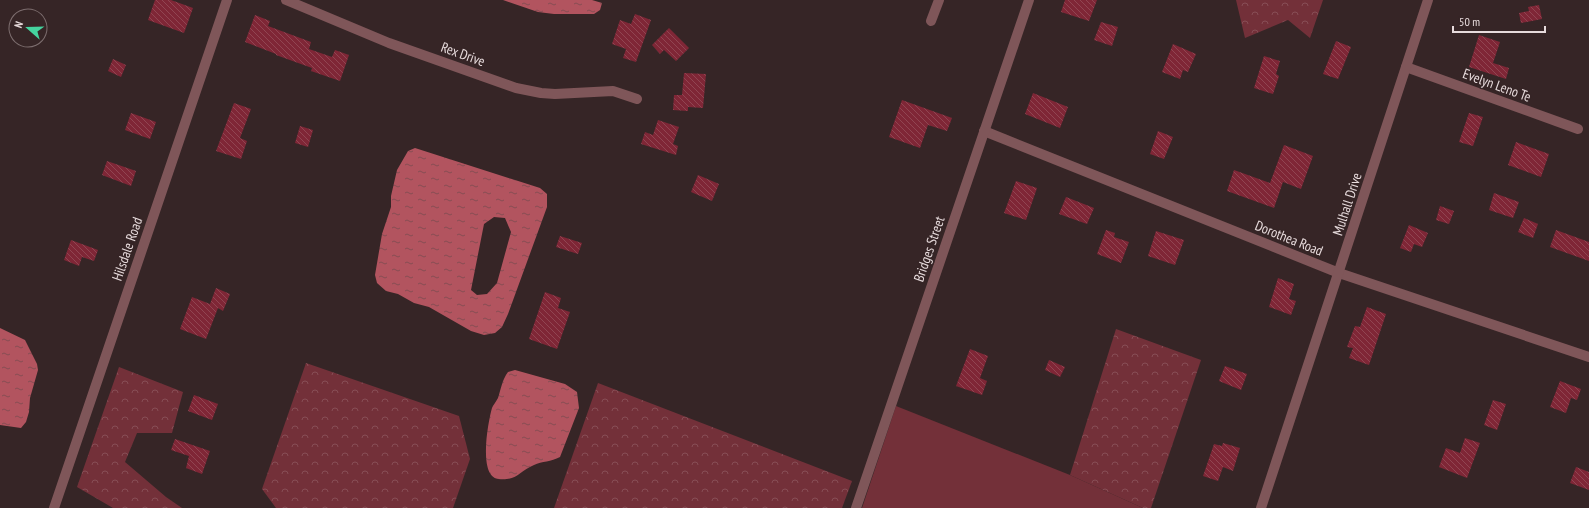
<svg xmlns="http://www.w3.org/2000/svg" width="1589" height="508" viewBox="0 0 1589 508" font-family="'PT Sans Narrow',sans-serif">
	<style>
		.green { fill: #733039 }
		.forest { fill: url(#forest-crowns) }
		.water { fill: url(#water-ripples); fill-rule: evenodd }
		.building { fill: url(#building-back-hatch) }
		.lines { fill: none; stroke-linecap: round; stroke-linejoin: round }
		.street { stroke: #7f5659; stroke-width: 10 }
		.labels { text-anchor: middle; stroke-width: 3; stroke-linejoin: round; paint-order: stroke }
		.street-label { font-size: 14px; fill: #e7dbdc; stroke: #362526 }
	</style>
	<defs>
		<pattern id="forest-crowns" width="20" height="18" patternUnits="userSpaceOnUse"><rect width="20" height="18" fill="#733039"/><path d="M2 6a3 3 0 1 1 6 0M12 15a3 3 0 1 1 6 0" fill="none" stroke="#874d55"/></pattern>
		<pattern id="water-ripples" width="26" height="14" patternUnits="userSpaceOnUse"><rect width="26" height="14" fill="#b2545f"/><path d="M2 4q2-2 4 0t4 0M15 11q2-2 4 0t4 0" fill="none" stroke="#864d53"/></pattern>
		<pattern id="building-back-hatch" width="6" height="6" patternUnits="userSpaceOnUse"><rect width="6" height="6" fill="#7f2636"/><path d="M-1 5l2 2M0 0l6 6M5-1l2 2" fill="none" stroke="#914552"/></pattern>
	</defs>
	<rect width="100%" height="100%" fill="#362526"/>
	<!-- green -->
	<path class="green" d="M896,406L1070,475L1143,508H862Z"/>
	<!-- forest -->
	<g class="forest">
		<path d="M1236,0H1323L1310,38L1288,20L1245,38Z"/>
		<path d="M1116,329L1201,360L1151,508H1143L1070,475Z"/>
		<path d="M306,363L459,416L470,459L453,508H276L262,489Z"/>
		<path d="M119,367L183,392L172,433H137L125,462L166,497L182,508H113L77,487Z"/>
		<path d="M598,383L852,481L842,508H554Z"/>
	</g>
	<!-- water -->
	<g class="water">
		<path d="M503,0H592L602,3L600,10L594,14H554L538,12Z"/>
		<path d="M415,148L540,188L547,194V207L508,314L502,327L495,333L484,335L471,331L429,307L414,303L398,294L386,291L377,283L375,275L382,234L391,207V196L397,170L408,151ZM494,217L505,218L511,232L497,283L487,294L477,295L471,290L484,224Z"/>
		<path d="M0,328L25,340L37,364L38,370L30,398L29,412L26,422L21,428L0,425Z"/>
		<path d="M515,370L565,384L577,392L579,408L560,457C551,462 542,461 534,465C519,471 518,481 498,479C478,476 488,422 492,408C493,405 496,402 498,398C501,389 502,380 508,372Z"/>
	</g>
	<!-- building -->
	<g class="building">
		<path d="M155,0H171L193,8L184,33L148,20Z"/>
		<path d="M1065,0H1097L1089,21L1061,12Z"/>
		<path d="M1539,5L1542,19L1521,23L1519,13L1529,11L1528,7Z"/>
		<path d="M635,14L651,20L636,62L623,58L626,49L612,44L620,20L631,24Z"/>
		<path d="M255,15L270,21L268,26L311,42L309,49L332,57L335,50L349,55L340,81L311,71L312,68L276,55V54L245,42Z"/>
		<path d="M1101,22L1118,27L1112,46L1094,40Z"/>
		<path d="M669,28L689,48L676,61L664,50L660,54L652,45Z"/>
		<path d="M1479,35L1500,42L1493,63L1509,68L1506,79L1469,67Z"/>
		<path d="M1336,41L1351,47L1338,79L1323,74Z"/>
		<path d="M1173,44L1196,54L1188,72L1183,70L1180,79L1162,72Z"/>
		<path d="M1264,56L1280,61L1276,74L1279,76L1273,94L1254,88Z"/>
		<path d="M113,59L126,65L121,77L108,71Z"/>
		<path d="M684,73L706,74L703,108L688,107V111L673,110L674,95H682Z"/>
		<path d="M1033,93L1068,107L1060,128L1025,114Z"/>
		<path d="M902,100L952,118L947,131L928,125L920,148L889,137Z"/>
		<path d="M234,103L251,109L240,138L247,141L241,159L216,151Z"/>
		<path d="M131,113L156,122L150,139L125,130Z"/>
		<path d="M1469,113L1483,117L1473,146L1459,142Z"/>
		<path d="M658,120L679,127L673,144L678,146L676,155L641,144L645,132L653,135Z"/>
		<path d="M300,126L313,130L308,147L295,143Z"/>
		<path d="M1158,131L1173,137L1164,159L1150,154Z"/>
		<path d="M1516,142L1549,154L1541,177L1508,165Z"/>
		<path d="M1284,145L1313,156L1301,189L1283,182L1274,208L1227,191L1234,170L1270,183Z"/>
		<path d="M107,161L136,171L131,186L102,175Z"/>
		<path d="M698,175L719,184L712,201L691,192Z"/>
		<path d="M1016,181L1037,188L1026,220L1004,213Z"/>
		<path d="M1494,193L1519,202L1513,218L1489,210Z"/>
		<path d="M1066,197L1094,208L1087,224L1059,214Z"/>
		<path d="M1440,206L1454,211L1449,224L1436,220Z"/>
		<path d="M1524,218L1538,224L1533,238L1518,232Z"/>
		<path d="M1409,225L1428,233L1422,247L1414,244L1411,252L1400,248Z"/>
		<path d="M1106,230L1115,233L1114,237L1129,242L1121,263L1097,254Z"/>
		<path d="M1556,230L1589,242V261L1550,247Z"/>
		<path d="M1156,231L1184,240L1175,265L1148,256Z"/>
		<path d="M560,236L582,243L578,254L556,247Z"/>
		<path d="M71,240L98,250L94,261L82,257L79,266L64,260Z"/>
		<path d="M1278,278L1294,284L1289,299L1296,301L1291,315L1269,307Z"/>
		<path d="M216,288L230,294L223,311L218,308L206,339L180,329L192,297L210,304Z"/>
		<path d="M545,292L561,298L558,308L570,312L557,349L529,339Z"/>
		<path d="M1367,307L1386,314L1369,365L1349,358L1353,348L1347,347L1355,326L1360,327Z"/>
		<path d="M970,349L988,356L980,378L987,381L982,395L956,386Z"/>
		<path d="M1049,360L1065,367L1060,377L1045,370Z"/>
		<path d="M1225,366L1247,374L1241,390L1219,381Z"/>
		<path d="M1560,381L1581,389L1577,400L1571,398L1566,413L1550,407Z"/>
		<path d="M194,395L218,404L212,420L188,411Z"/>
		<path d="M1493,400L1506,404L1497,430L1484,425Z"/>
		<path d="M1465,438L1480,443L1467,478L1439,467L1446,448L1460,453Z"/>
		<path d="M175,439L210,451L202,474L186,468L189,456L171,450Z"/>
		<path d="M1223,443L1240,448L1233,471L1223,467L1218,481L1203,476L1214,444L1222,446Z"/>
		<path d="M1576,467L1589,472V490L1570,483Z"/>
	</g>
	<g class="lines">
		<!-- street -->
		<g class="street">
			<path d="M286,0L389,43L516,88L541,93L555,94L613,91L637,99"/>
			<path d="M931,21L939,0"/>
			<path d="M1406,67L1578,129"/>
			<path d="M984,131L1339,273L1589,357"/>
			<path d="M54,508L227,0"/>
			<path d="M856,508L1029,0"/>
			<path d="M1261,508L1428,0"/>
		</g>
	</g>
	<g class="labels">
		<!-- street labels -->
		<g class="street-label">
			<text transform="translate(463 54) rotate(20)" y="5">Rex Drive</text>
			<text transform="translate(1497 85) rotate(20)" y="5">Evelyn Leno Te</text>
			<text transform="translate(1347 204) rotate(-72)" y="5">Mulhall Drive</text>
			<text transform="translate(1289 238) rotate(22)" y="5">Dorothea Road</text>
			<text transform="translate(127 249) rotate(-71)" y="5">Hilsdale Road</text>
			<text transform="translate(929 249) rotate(-71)" y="5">Bridges Street</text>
		</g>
	</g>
	<!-- north arrow -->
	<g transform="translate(28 28) rotate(290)"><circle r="19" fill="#362526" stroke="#7d6e6f"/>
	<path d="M0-3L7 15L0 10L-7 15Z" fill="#45d49f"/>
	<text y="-6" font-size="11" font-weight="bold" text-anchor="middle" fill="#e7dbdc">N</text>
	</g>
	<!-- scale -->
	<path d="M1453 26v6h92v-6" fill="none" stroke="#e7dbdc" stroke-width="2"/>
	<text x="1459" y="26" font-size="12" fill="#e7dbdc" stroke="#362526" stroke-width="3" paint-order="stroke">50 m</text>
</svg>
